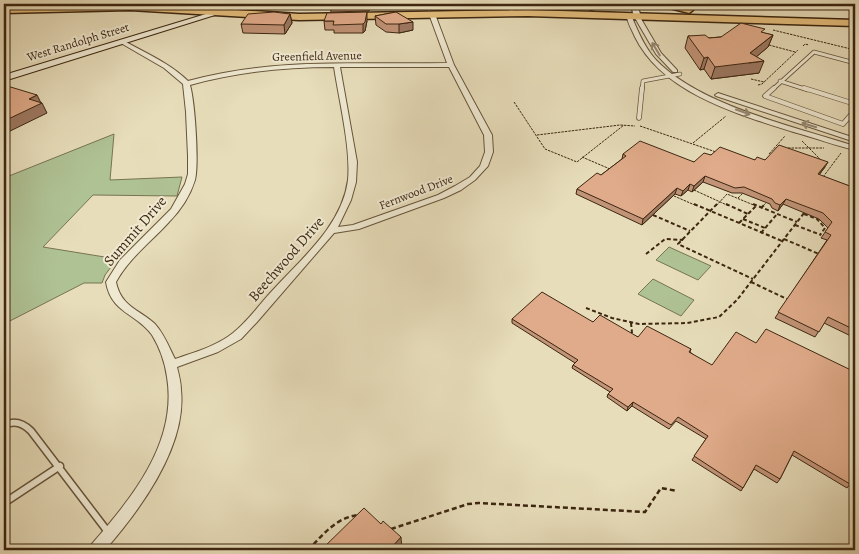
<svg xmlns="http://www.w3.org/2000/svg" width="859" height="554" viewBox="0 0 859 554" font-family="Alegreya,serif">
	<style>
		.green { fill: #afc294; stroke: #767452 }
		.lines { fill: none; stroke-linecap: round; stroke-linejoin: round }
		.lane-far2-casing { stroke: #67543a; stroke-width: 4.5 }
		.lane-far1-casing { stroke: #67543a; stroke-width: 5.5 }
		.lane-casing { stroke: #67543a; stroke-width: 9 }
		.street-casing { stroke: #67543a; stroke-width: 2 }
		.secondary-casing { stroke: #3c2610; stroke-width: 2 }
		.primary-casing { stroke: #3c2610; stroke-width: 3 }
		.path-far2 { stroke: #3c2610; stroke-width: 1; stroke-dasharray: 2.5 1; stroke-linecap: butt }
		.path-far1 { stroke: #3c2610; stroke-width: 2; stroke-dasharray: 4 2.5; stroke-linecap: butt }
		.path { stroke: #3c2610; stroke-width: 2.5; stroke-dasharray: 5 3; stroke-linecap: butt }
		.lane-far2 { stroke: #efe9d2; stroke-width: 3 }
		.lane-far1 { stroke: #efe9d2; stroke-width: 4 }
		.lane { stroke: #efe9d2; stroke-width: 6 }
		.street { fill: #efe9d2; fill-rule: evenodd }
		.secondary { fill: #efe9d2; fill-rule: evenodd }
		.primary { fill: #e4be7d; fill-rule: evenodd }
		.wall { fill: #c19377; stroke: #3c2610 }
		.shaded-wall { fill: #9d7861; stroke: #3c2610 }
		.building { fill: #e0ab8a; stroke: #3c2610 }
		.oneway { stroke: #968871 }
		.labels { text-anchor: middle; stroke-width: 4; stroke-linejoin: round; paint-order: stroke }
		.far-street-label { font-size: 12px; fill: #3c2610; stroke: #efe9d2 }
		.street-label { font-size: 15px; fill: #3c2610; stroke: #efe9d2 }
	</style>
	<rect width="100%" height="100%" fill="#e7ddba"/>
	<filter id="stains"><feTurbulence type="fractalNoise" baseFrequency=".004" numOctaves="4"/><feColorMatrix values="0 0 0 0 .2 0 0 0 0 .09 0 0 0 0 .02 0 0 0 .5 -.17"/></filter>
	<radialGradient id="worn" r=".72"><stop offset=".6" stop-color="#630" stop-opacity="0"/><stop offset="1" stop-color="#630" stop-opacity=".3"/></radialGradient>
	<!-- green -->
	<g class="green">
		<path d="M114,134L110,180L182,177L177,196L93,195L43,247L117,259L105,275L102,283H84L4,324V178Z"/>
		<path d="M669,247L711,266L698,280L656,260Z"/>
		<path d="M653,279L694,300L681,316L638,294Z"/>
	</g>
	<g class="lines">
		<!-- lane-far2 casing -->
		<g class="lane-far2-casing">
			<g id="lane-far2">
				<path d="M421,4L429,9"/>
				<path d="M504,4L509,6L513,13"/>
				<path d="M523,4L528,13"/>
				<path d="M427,7L456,4"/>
				<path d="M780,81L808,90"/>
				<path d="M642,90L643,81L680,74"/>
				<path d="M772,90L814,52L855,63"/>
			</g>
		</g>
		<!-- lane-far1 casing -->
		<g class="lane-far1-casing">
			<g id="lane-far1">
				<path d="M774,88L765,96L843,124L855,110"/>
				<path d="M804,88L855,104"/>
				<path d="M639,118L642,88"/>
			</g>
		</g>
		<!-- lane casing -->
		<g class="lane-casing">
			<g id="lane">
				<path d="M4,425C15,420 23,423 31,431L108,532"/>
				<path d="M4,503L60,466"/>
			</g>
		</g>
		<!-- street casing -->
		<g class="street-casing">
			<g id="street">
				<path d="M432,12L435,14L454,65L492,135L493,152L488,166L475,180L461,190L444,198L359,229L334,233L257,322L241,339L218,352L177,367C179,375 181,383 181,390C187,446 140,510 105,550H89L91,545C131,499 178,443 167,377C165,363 160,348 152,335C136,313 111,313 106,282L120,260L171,209L185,184L188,174V156L186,112L183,84L164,68L119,42L124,41C146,53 171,64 188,81C274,57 359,65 447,63L429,14ZM334,67C339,100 351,148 348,180C342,226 301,259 272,291C259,305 248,321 233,333C217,346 195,352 175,359C169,347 164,334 155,324C139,309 121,307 116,282C129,258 151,242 169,222C180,211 190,196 195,180C199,163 195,103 190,85C237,72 285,67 334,67ZM340,67H449L484,135L485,152L480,166L470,177L455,186L438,195L353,225L338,227L351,200L356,182L357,162Z"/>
				<path d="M627,16L632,17C638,32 645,48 656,60C700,106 796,127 855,146V150C836,146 816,138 797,133C740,115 663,94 635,37C632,30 627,22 627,16Z"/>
				<path d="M636,17H640L661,53L677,70V72H673L656,54L635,18Z"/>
				<path d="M718,93L855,138V142L716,96L715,95Z"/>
			</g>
		</g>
		<!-- secondary casing -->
		<g class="secondary-casing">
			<g id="secondary">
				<path d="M239,4H250L4,81V75Z"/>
				<path d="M602,4H616L591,10L587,8Z"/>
				<path d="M631,4H638L641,20L634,18Z"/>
			</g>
		</g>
		<!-- primary casing -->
		<g class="primary-casing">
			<g id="primary">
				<path d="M143,4L299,14L528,10L855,20V26L528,16L299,20L130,10L4,13V7Z"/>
				<path d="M654,4H670L693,10L689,13Z"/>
			</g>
		</g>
		<!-- path-far2 -->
		<g class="path-far2">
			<path d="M773,30L855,50"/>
			<path d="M769,45L795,52"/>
			<path d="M803,46L805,44L809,45"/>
			<path d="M751,79L764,82"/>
			<path d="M758,85L762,84L798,50"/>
			<path d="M514,102L545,149L577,162L624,125"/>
			<path d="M640,126L716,152"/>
			<path d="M537,135L620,125L635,126"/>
			<path d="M802,141L820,159"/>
			<path d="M693,143L726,116"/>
			<path d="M788,148H824"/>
			<path d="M769,154L785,136"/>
			<path d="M582,157L610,169"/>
			<path d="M823,177L841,153"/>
			<path d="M694,190L729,206"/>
			<path d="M674,196L697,206"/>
			<path d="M738,198L743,193"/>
			<path d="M716,206L727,194L756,206"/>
			<path d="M763,206L766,203"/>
		</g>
		<!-- path-far1 -->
		<g class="path-far1">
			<path d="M694,204L782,241"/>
			<path d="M717,204L678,244L753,279"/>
			<path d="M726,204L748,214"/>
			<path d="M753,204L797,222"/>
			<path d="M761,208L765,204"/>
			<path d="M804,214L817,219L825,228L820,235"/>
			<path d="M653,215L690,231"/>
			<path d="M743,219L765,228"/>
			<path d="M739,223L756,206"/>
			<path d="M795,225L821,235"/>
			<path d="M761,233L777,214"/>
			<path d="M784,239L819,254"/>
			<path d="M646,254L665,239L683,240"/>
			<path d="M751,282L787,299"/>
			<path d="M586,308L612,318L639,324L687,323L719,317L737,300L804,213"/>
			<path d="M631,323L632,333"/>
		</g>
		<!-- path -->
		<g class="path">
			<path d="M850,513L855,517"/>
			<path d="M391,529L468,504L479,503L645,512L661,488L677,491"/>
			<path d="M308,550C323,535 336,517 359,515"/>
		</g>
		<!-- lane-far2 -->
		<use href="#lane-far2" class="lane-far2"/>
		<!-- lane-far1 -->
		<use href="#lane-far1" class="lane-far1"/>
		<!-- lane -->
		<use href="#lane" class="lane"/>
		<!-- street -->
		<use href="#street" class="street"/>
		<!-- secondary -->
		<use href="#secondary" class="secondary"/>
		<!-- primary -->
		<use href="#primary" class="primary"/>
	</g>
	<!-- wall -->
	<g class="wall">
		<path d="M330,4H371L369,11L331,12Z"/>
		<path d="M396,12L413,30L399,33L386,32L376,25L375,16Z"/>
		<path d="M290,14L292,23L285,34L243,33L241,24Z"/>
		<path d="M324,21H367L365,31L363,33H334V30H325Z"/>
		<path d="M764,33L773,35L768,47L756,57L759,73L711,79L704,69L700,70L685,48L688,36L709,38Z"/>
		<path d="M623,154L694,162L711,155L755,160H765L825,167L819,175L855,188V338L824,323L815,337L775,318L827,240L821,238L828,228L819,219L783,204L778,211L772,208L770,204L742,193H732L703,182L692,192L688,190L681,196L675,194L642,225L576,194L577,189L601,175L622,159Z"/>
		<path d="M512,319L593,322L638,337L691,349L690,352L850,484L847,488L792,455L780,479L777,483L754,469L741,491L692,460L706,439L676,421L669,429L632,406L627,411L607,397L608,394L610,392L572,368L573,365L575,363L512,323Z"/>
	</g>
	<!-- shaded-wall -->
	<g class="shaded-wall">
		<path d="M367,12V21L365,31L363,33V24Z"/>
		<path d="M290,14L292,23L285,34L284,25Z"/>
		<path d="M413,22V30L399,33V24Z"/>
		<path d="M773,35L768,47L749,63L764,61L759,73L711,79L715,67L750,53Z"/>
		<path d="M708,57L704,69L700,70L704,58Z"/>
		<path d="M37,95L41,103H42L47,113L4,134V121L29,99Z"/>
		<path d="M828,162L825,167L815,180L818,174Z"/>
		<path d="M705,176L703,182L692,192L694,186Z"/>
		<path d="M690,184L688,190L681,196L683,191Z"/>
		<path d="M677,188L675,194L642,225L643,219Z"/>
		<path d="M786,199L783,204L778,211L780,205Z"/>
		<path d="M633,402L632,406L627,411L628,407Z"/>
		<path d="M401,537L402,550H389Z"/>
	</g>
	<!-- building -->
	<g class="building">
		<path d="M274,12L290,14L284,25L241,24L248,14Z"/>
		<path d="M367,12L365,22L363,24L333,25L334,21H324L327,13Z"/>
		<path d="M396,12L413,22L399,24H386L375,16Z"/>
		<path d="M741,23L765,29L761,32L773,35L750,53L764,61L715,67L708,57L704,58L688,36L705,35L709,38L721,37Z"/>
		<path d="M4,85L37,95L29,99L42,103L4,121Z"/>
		<path d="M640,141L694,162L704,153L711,155L720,147L755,160L757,157L765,160L779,145L828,162L818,174L855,188V330L828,317L819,332L778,312L831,235L825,232L832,222L823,213L786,199L780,205L775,203L772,199L744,187L735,188L705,176L694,186L690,184L683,191L677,188L643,219L577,189L597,173L601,175L626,156L623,154Z"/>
		<path d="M542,292L593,322L600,315L638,337L647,326L691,349L689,352L712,365L736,332L756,343L766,329L855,372V472L850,484L794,451L780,479L756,465L743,488L694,456L708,436L678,417L671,425L633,402L628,407L608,394L613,389L573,365L578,360L512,319Z"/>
		<path d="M364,508L381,524L383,521L401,537L389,550H321Z"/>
	</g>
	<!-- one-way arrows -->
	<defs><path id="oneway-shaft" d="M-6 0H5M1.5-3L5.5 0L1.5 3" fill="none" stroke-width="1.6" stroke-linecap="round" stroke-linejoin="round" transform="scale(1.25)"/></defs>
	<g class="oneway">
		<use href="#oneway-shaft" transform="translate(656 49) rotate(-121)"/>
		<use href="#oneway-shaft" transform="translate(743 112) rotate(19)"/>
		<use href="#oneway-shaft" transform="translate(809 125) rotate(-163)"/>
	</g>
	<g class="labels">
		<!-- far-street labels -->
		<g class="far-street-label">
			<text transform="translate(78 42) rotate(-17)" y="4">West Randolph Street</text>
			<text transform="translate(317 56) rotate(-1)" y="4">Greenfield Avenue</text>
			<text transform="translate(416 192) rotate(-21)" y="4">Fernwood Drive</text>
		</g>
		<!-- street labels -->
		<g class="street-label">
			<text transform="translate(135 231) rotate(-49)" y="5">Summit Drive</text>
			<text transform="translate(286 259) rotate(-49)" y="5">Beechwood Drive</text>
		</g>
	</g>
	<!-- margin -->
	<rect width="859" height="554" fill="none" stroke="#e7ddba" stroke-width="20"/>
	<rect x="5" y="5" width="849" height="544" fill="none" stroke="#3c2610" stroke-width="2.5"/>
	<rect x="10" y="10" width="839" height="534" fill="none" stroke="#3c2610"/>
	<rect width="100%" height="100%" filter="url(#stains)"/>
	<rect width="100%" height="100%" fill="url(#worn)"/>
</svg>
